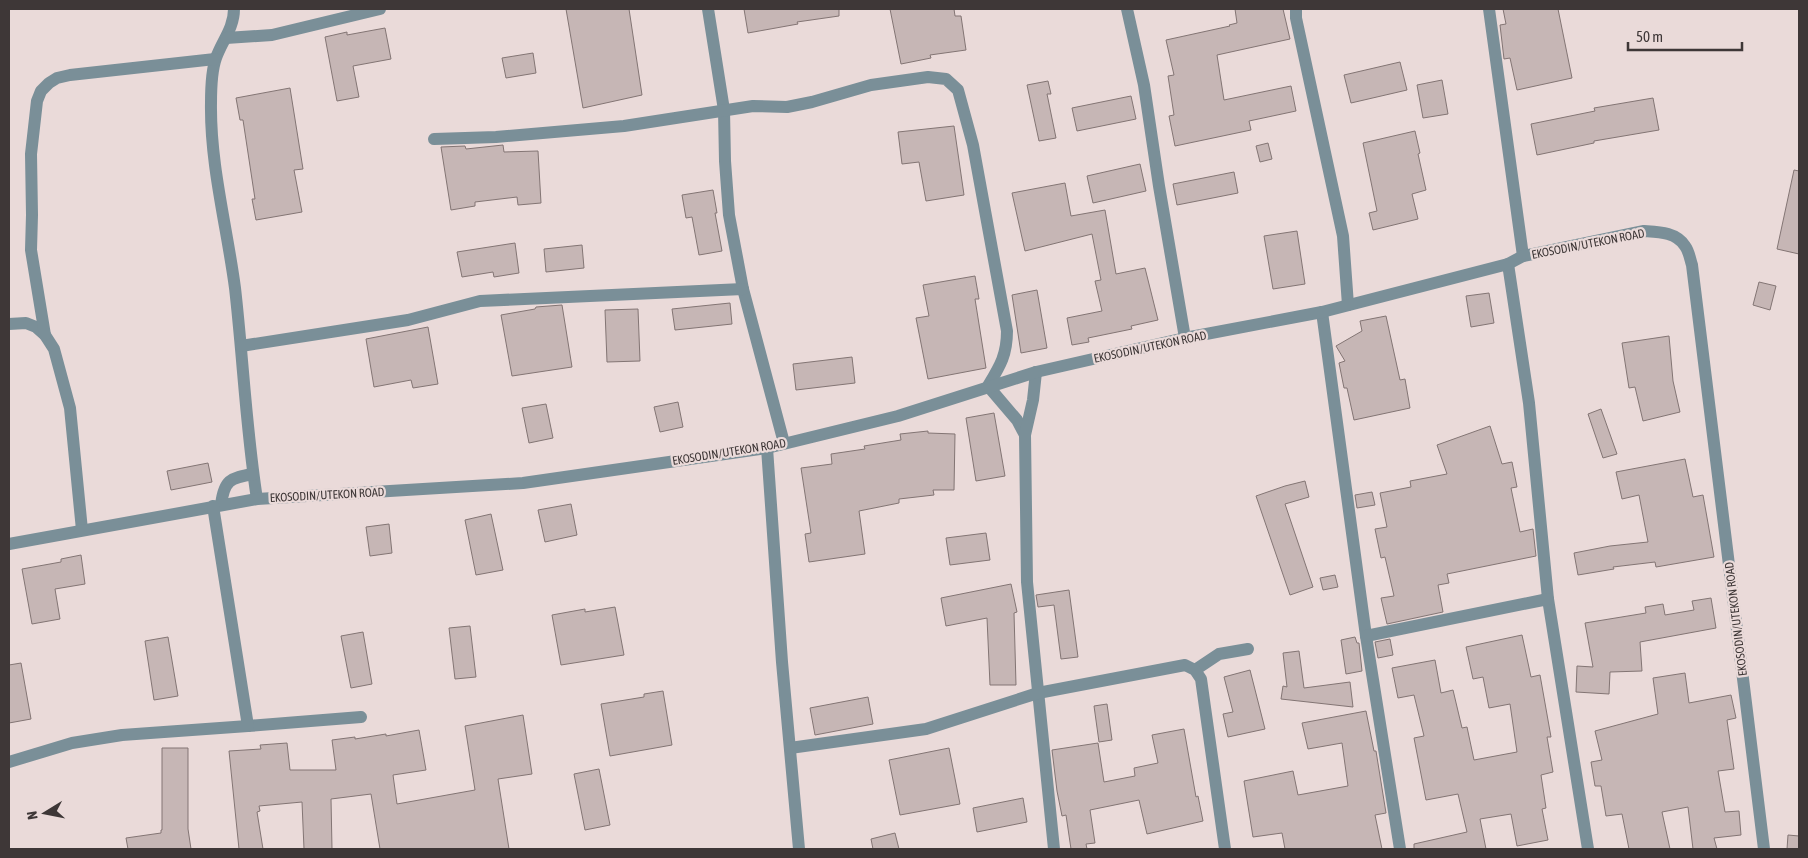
<svg xmlns="http://www.w3.org/2000/svg" width="1808" height="858" viewBox="0 0 1808 858" font-family="'Asap Condensed',sans-serif">
	<style>
		.building { fill: #c6b6b5; stroke: #837574 }
		.lines { fill: none; stroke-linecap: round; stroke-linejoin: round }
		.minor { stroke: #7a8f98; stroke-width: 12 }
		.labels { text-anchor: middle; stroke-width: 4.5; stroke-linejoin: round; paint-order: stroke }
		.street-label { font-size: 12px; fill: #3e3737; stroke: #eadad9 }
	</style>
	<rect width="100%" height="100%" fill="#eadad9"/>
	<!-- building -->
	<g class="building">
		<path d="M566,9H629L642,95L583,108Z"/>
		<path d="M744,9H839V16L797,22L798,24L748,33Z"/>
		<path d="M890,9H954L955,16H961L966,50L930,55L931,58L901,64Z"/>
		<path d="M1235,9H1283L1290,39L1217,55L1224,100L1291,86L1296,111L1249,121L1251,130L1175,146L1169,116L1174,115L1168,76L1174,75L1166,40L1230,26L1229,25L1237,23Z"/>
		<path d="M1503,9H1558L1572,78L1517,90L1510,58L1504,59L1500,25L1506,24Z"/>
		<path d="M385,28L391,59L353,66L359,97L337,101L325,37L347,32V35Z"/>
		<path d="M533,53L536,73L506,78L502,58Z"/>
		<path d="M1400,62L1407,90L1351,103L1344,75Z"/>
		<path d="M1442,80L1448,114L1423,118L1417,85Z"/>
		<path d="M1048,81L1051,94H1047L1056,138L1039,141L1027,85Z"/>
		<path d="M290,88L303,169L294,170L302,212L256,220L252,199H255L243,120H240L236,98Z"/>
		<path d="M1131,96L1136,119L1077,131L1072,108Z"/>
		<path d="M1653,98L1659,130L1594,141V143L1537,155L1531,124L1595,111L1594,108Z"/>
		<path d="M954,126L964,195L926,201L919,162L902,164L898,132Z"/>
		<path d="M1415,131L1420,153L1418,154L1426,190L1412,194L1418,219L1373,230L1369,213L1377,211L1363,143Z"/>
		<path d="M1268,143L1272,159L1260,162L1256,146Z"/>
		<path d="M503,145L504,152L538,151L541,203L518,205L517,197L475,202V206L451,210L441,147L465,146L466,149Z"/>
		<path d="M1140,164L1146,191L1093,203L1087,176Z"/>
		<path d="M1794,170L1799,171V254L1777,249Z"/>
		<path d="M1234,172L1238,193L1177,205L1173,184Z"/>
		<path d="M1065,183L1071,216L1105,210L1116,274L1145,268L1158,320L1131,326L1132,329L1088,338L1089,342L1072,345L1067,318L1102,311L1095,281L1101,280L1092,234L1025,251L1012,193Z"/>
		<path d="M713,190L717,213H715L722,251L699,255L692,217L686,218L682,195Z"/>
		<path d="M1297,231L1305,284L1273,289L1264,236Z"/>
		<path d="M515,243L519,273L494,277L493,272L462,277L457,252Z"/>
		<path d="M582,245L584,268L546,272L544,249Z"/>
		<path d="M975,276L979,299H975L986,368L928,379L916,318L929,316L923,285Z"/>
		<path d="M1759,282L1776,286L1770,310L1753,305Z"/>
		<path d="M1037,290L1047,348L1021,353L1012,295Z"/>
		<path d="M1489,293L1494,323L1471,327L1466,296Z"/>
		<path d="M730,303L732,324L675,330L672,309Z"/>
		<path d="M562,305L572,367L512,376L501,315L535,309L536,307Z"/>
		<path d="M638,309L640,361L607,362L605,310Z"/>
		<path d="M1386,316L1400,380L1405,379L1410,408L1354,420L1347,388H1344L1339,363L1345,361L1336,346L1362,331L1360,321Z"/>
		<path d="M428,327L438,384L413,388L411,380L374,387L366,339Z"/>
		<path d="M1669,336L1673,381L1680,412L1643,421L1635,387L1629,388L1622,343Z"/>
		<path d="M852,357L855,383L796,390L793,364Z"/>
		<path d="M678,402L683,427L660,432L654,407Z"/>
		<path d="M546,404L553,438L529,443L522,408Z"/>
		<path d="M1601,409L1617,454L1603,458L1588,414Z"/>
		<path d="M994,413L1005,476L976,481L966,418Z"/>
		<path d="M1490,426L1502,464L1512,462L1517,487L1511,488L1520,532L1533,529L1536,556L1447,574L1449,583L1438,585L1443,612L1387,624L1381,598L1394,596L1385,557L1381,558L1375,529L1387,527L1380,493L1411,487L1410,481L1447,474L1437,445Z"/>
		<path d="M928,431V433L955,434L954,490H933L934,495L899,499V503L859,511L865,554L809,562L805,534L811,533L801,468L832,464L831,454L865,449L864,446L901,440L900,434Z"/>
		<path d="M1685,459L1693,497L1703,495L1714,557L1656,567L1655,562L1613,567L1614,569L1578,575L1574,553L1610,546L1648,542L1639,495L1622,499L1616,472Z"/>
		<path d="M208,463L212,482L171,490L167,471Z"/>
		<path d="M1305,481L1309,497L1285,504L1313,587L1290,595L1256,496L1285,486Z"/>
		<path d="M1372,492L1375,505L1357,508L1355,495Z"/>
		<path d="M571,504L577,535L545,542L538,510Z"/>
		<path d="M491,514L503,570L476,575L465,520Z"/>
		<path d="M389,524L392,553L370,556L366,527Z"/>
		<path d="M986,533L990,560L950,565L946,538Z"/>
		<path d="M81,555L85,584L55,589L60,619L32,624L22,569L61,562V559Z"/>
		<path d="M1335,575L1338,587L1323,590L1320,578Z"/>
		<path d="M1011,584L1017,612L1014,613L1016,685H990L987,618L946,626L941,598Z"/>
		<path d="M1069,590L1078,657L1061,659L1054,605L1038,607L1036,595Z"/>
		<path d="M1711,598L1716,628L1640,642L1642,671L1610,672L1609,694L1576,692L1577,666L1593,667L1585,623L1646,613L1645,607L1663,604L1665,615L1694,610L1692,601Z"/>
		<path d="M615,607L624,655L561,665L552,615L585,609V612Z"/>
		<path d="M470,626L476,677L455,679L449,628Z"/>
		<path d="M363,632L372,684L351,688L341,636Z"/>
		<path d="M1522,635L1531,677L1540,675L1551,737H1547L1553,772L1541,775L1546,808L1542,809L1548,840L1517,846L1511,814L1480,819L1486,849H1414V844L1467,832L1458,794L1426,800L1414,738L1424,736L1414,695L1398,698L1392,668L1435,660L1441,693L1453,690L1462,728L1467,727L1474,760L1517,752L1510,704L1489,708L1483,677L1473,679L1466,647Z"/>
		<path d="M168,637L178,696L154,700L145,641Z"/>
		<path d="M1355,637L1357,643H1359L1362,671L1346,674L1341,640Z"/>
		<path d="M1390,639L1393,655L1378,658L1375,642Z"/>
		<path d="M1299,651L1304,688L1350,682L1353,707L1281,699L1283,686L1287,687L1283,653Z"/>
		<path d="M21,663L31,719L9,723V665Z"/>
		<path d="M1250,670L1265,729L1228,737L1223,714L1233,712L1224,677Z"/>
		<path d="M1685,673L1689,703L1731,695L1736,718L1727,720L1734,769L1718,771L1725,812L1739,811L1741,835L1714,838L1717,849H1693L1688,807L1662,812L1670,849H1629L1622,814L1606,816L1601,786H1595L1591,762L1602,760L1595,731L1658,714L1653,678Z"/>
		<path d="M663,691L672,745L610,756L601,704L644,697V694Z"/>
		<path d="M868,697L873,724L815,735L810,708Z"/>
		<path d="M1107,704L1112,740L1099,742L1094,706Z"/>
		<path d="M1366,711L1374,751H1376L1386,813L1375,815L1382,849H1285L1282,833L1253,837L1244,781L1293,771L1298,795L1348,786L1342,743L1308,749L1302,723Z"/>
		<path d="M523,715L532,774L498,779L509,849H380L371,794L331,799L332,849H304L302,802L259,806L260,811L257,812L263,849H239L229,751L261,749L260,745L287,743L290,770H336L332,740L355,737V739L386,734V736L419,730L426,770L393,775L397,804L475,790L465,726Z"/>
		<path d="M1184,729L1196,797L1198,796L1203,821L1147,834L1139,800L1090,810L1095,843L1086,844L1087,849H1071L1066,815L1062,816L1057,791L1052,750L1098,743L1104,782L1135,776L1134,768L1158,763L1152,735Z"/>
		<path d="M162,748H188V829L191,849H128L126,838L161,833V830H162Z"/>
		<path d="M949,748L960,804L900,815L889,760Z"/>
		<path d="M599,769L610,825L585,830L574,774Z"/>
		<path d="M1023,798L1027,822L977,832L973,808Z"/>
		<path d="M895,833L899,849H873L871,839Z"/>
		<path d="M1788,835L1799,836V849H1787Z"/>
	</g>
	<g class="lines">
		<!-- minor -->
		<g class="minor">
			<path d="M234,9C234,28 222,41 216,58C212,69 211,91 211,103C210,165 227,227 235,288C243,358 246,429 257,499"/>
			<path d="M708,9L724,110L725,161L729,215L743,289L784,443"/>
			<path d="M1127,9L1144,85L1159,186L1185,338"/>
			<path d="M1296,9V18L1343,236L1348,305"/>
			<path d="M1489,9L1523,256"/>
			<path d="M226,38L272,35L380,9"/>
			<path d="M434,139L496,137L624,126L753,106L787,107L812,102L871,85L928,77L946,79L958,90L973,145L1007,331C1007,355 1000,366 988,386L1017,420L1025,435"/>
			<path d="M1508,264L1529,403L1548,599L1588,849"/>
			<path d="M1322,312L1366,636L1400,849"/>
			<path d="M9,324L26,323L36,327L45,335L54,349L70,408L82,530"/>
			<path d="M45,335L31,250L32,215L31,154L37,101L41,91L49,83L57,78L70,75L215,59"/>
			<path d="M241,346L408,320L480,301L743,289"/>
			<path d="M1036,372L1033,400L1025,435L1027,582L1054,849"/>
			<path d="M767,448L782,662L799,849"/>
			<path d="M221,505C224,480 230,478 253,474"/>
			<path d="M9,544L257,499L523,483L767,448L898,416L1036,372L1185,338L1322,312L1508,264L1523,256L1644,231C1658,232 1676,232 1685,246C1689,251 1690,259 1692,265L1764,849"/>
			<path d="M1366,636L1548,599"/>
			<path d="M1195,670L1219,654L1248,649"/>
			<path d="M248,726L361,717"/>
			<path d="M790,748L926,729L1038,693L1185,665L1195,670L1201,679L1225,849"/>
			<path d="M9,762L72,743L122,735L248,726L213,506"/>
		</g>
	</g>
	<g class="labels">
		<!-- street labels -->
		<g class="street-label">
			<text transform="translate(1588 244) rotate(-11)" y="4">EKOSODIN/UTEKON ROAD</text>
			<text transform="translate(1150 347) rotate(-12)" y="4">EKOSODIN/UTEKON ROAD</text>
			<text transform="translate(729 452) rotate(-9)" y="4">EKOSODIN/UTEKON ROAD</text>
			<text transform="translate(327 495) rotate(-3)" y="4">EKOSODIN/UTEKON ROAD</text>
			<text transform="translate(1736 619) rotate(-97)" y="4">EKOSODIN/UTEKON ROAD</text>
		</g>
	</g>
	<!-- border -->
	<rect width="1808" height="858" fill="none" stroke="#3e3737" stroke-width="20"/>
	<!-- north arrow -->
	<g transform="translate(45 813) rotate(260)" stroke="#eadad9" stroke-width="4" paint-order="stroke">
	<path d="M0-4L9 19L0 12L-9 19Z" fill="#3e3737"/>
	<text y="-8" font-size="14" font-weight="bold" text-anchor="middle" fill="#3e3737">N</text>
	</g>
	<!-- scale -->
	<path d="M1628 42v8h114v-8" fill="none" stroke="#3e3737" stroke-width="2.5"/>
	<text x="1636" y="42" font-size="15" fill="#3e3737" stroke="#eadad9" stroke-width="4" paint-order="stroke">50 m</text>
</svg>
